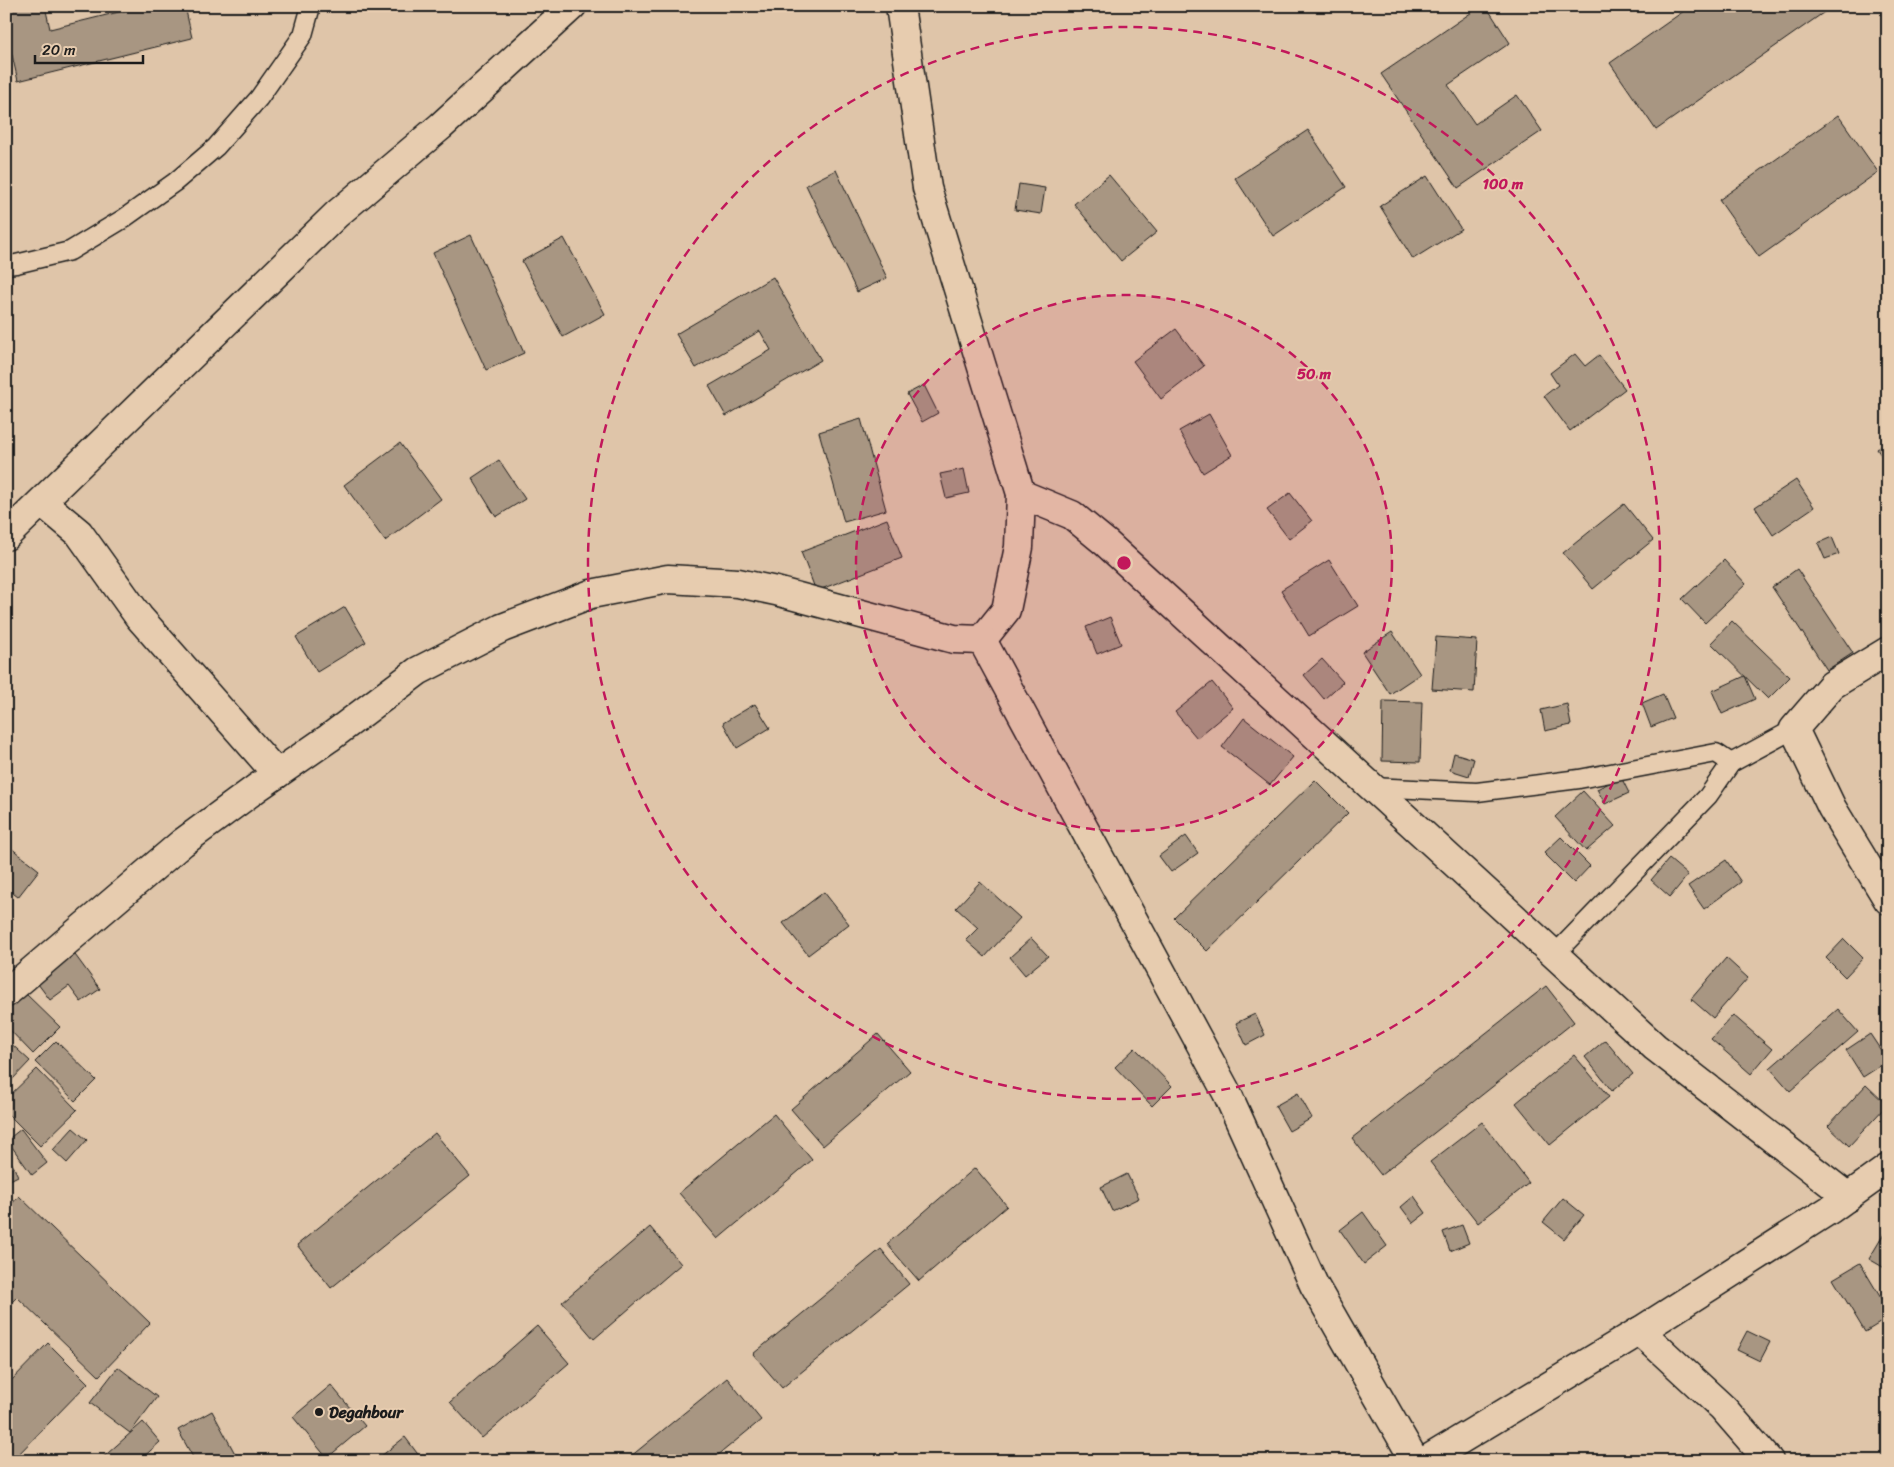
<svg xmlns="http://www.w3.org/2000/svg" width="1894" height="1467" viewBox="0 0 1894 1467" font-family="Sriracha,sans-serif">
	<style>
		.building { fill: #a89682; stroke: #1c1c1c }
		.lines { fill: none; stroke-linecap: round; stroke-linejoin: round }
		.lane-casing { stroke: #1c1c1c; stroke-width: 21 }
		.street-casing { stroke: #1c1c1c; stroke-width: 31 }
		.secondary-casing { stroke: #1c1c1c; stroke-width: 31 }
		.lane { stroke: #e7ccaf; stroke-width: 18 }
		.street { stroke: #e7ccaf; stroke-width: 28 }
		.secondary { stroke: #e7ccaf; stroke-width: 28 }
		.ring { fill: none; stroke: #c2185b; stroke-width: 2.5; stroke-dasharray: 9 6 }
		.poi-dot { fill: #1c1c1c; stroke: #e7ccaf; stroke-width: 2 }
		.labels { text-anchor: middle; stroke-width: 4; stroke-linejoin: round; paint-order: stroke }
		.poi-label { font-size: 16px; font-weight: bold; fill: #1c1c1c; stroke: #e7ccaf; text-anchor: start }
		.centre { fill: #c2185b; stroke: #e7ccaf; stroke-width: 2.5 }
		.ring-label { font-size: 15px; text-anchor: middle; font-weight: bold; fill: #c2185b; stroke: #e7ccaf; stroke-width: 4; stroke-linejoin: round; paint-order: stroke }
	</style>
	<rect width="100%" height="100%" fill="#dfc5a9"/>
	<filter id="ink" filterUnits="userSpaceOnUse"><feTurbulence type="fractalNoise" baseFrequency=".02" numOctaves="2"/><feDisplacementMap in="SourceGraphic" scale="10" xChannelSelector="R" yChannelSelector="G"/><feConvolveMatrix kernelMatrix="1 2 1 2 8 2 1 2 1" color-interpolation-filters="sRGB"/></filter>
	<g filter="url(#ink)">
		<!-- building -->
		<g class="building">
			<path d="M6,6H45L50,29L143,6H185L192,38L18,81L6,29Z"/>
			<path d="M1481,6H1486L1510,43L1448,85L1475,124L1517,95L1542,131L1458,188L1381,74Z"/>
			<path d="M1691,6H1833L1656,130L1610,63Z"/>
			<path d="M1838,115L1878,172L1759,257L1719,200Z"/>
			<path d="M1308,130L1346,187L1273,236L1235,178Z"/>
			<path d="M836,170L887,278L857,292L806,185Z"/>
			<path d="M1109,175L1157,232L1121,261L1074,204Z"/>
			<path d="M1427,176L1461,229L1413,259L1380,206Z"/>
			<path d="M1019,184L1045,188L1041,214L1015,210Z"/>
			<path d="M471,235L524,353L486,370L433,253Z"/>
			<path d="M564,238L605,314L563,337L522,261Z"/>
			<path d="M773,277L821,360L726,416L709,386L771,350L760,331L696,368L676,334Z"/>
			<path d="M1176,329L1204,366L1161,399L1133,361Z"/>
			<path d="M1575,354L1585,366L1599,355L1625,389L1570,431L1544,396L1558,385L1550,373Z"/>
			<path d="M924,385L938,413L922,422L907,394Z"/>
			<path d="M1209,414L1232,455L1203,473L1179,431Z"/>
			<path d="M861,419L886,510L844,522L819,432Z"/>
			<path d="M1888,442V466L1877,449Z"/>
			<path d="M400,443L441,499L385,541L344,485Z"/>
			<path d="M499,460L525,499L496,517L472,478Z"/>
			<path d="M964,469L969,493L946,498L940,474Z"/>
			<path d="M1796,480L1814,507L1773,535L1755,507Z"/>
			<path d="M1290,493L1312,521L1289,539L1267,510Z"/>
			<path d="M1624,504L1653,540L1593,589L1563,553Z"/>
			<path d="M887,519L902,558L816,591L801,552Z"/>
			<path d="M1832,537L1839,554L1825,559L1818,543Z"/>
			<path d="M1329,560L1358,606L1309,636L1281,590Z"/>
			<path d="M1724,560L1746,584L1705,623L1682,599Z"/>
			<path d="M1797,569L1853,653L1827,670L1772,587Z"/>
			<path d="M345,607L366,642L317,672L296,637Z"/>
			<path d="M1110,617L1121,644L1097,654L1086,627Z"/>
			<path d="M1732,621L1790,677L1768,699L1711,643Z"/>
			<path d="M1392,632L1420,674L1390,694L1362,652Z"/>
			<path d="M1436,637L1477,640L1474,692L1432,689Z"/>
			<path d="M1322,659L1343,682L1324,699L1304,675Z"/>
			<path d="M1745,676L1755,699L1722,714L1712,691Z"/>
			<path d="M1212,682L1233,708L1197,738L1175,712Z"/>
			<path d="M1663,694L1673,718L1651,727L1642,703Z"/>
			<path d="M1383,701L1422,702L1420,762L1382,761Z"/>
			<path d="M755,704L770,728L737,748L723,723Z"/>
			<path d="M1567,704L1571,725L1545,731L1541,710Z"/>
			<path d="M1244,718L1293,757L1270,785L1222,747Z"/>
			<path d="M1454,753L1474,759L1469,776L1450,770Z"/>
			<path d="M1621,777L1629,793L1605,804L1597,789Z"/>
			<path d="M1315,780L1348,813L1207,951L1174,918Z"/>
			<path d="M1583,791L1615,826L1586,851L1555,817Z"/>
			<path d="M1186,836L1198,853L1171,872L1159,856Z"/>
			<path d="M1561,837L1590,866L1574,883L1544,853Z"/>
			<path d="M6,844L39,870L18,897L6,888Z"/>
			<path d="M1669,859L1688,875L1670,897L1651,880Z"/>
			<path d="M1726,860L1741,882L1704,909L1688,886Z"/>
			<path d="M980,882L1020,918L985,957L966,940L978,928L956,908Z"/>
			<path d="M824,892L849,924L808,955L783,923Z"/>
			<path d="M1031,938L1048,956L1025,975L1010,957Z"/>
			<path d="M1844,939L1863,958L1845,977L1826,958Z"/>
			<path d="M70,948L100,989L81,1002L69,986L50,1000L32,976Z"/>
			<path d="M1726,958L1748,978L1713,1018L1691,999Z"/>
			<path d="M1546,986L1574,1022L1381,1175L1352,1138Z"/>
			<path d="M24,992L60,1027L33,1054L6,1026V1009Z"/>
			<path d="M1838,1009L1858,1032L1790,1091L1770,1068Z"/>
			<path d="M1255,1014L1265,1035L1246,1045L1236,1023Z"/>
			<path d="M1733,1015L1772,1049L1751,1074L1711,1039Z"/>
			<path d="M1888,1021V1032L1883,1024Z"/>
			<path d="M878,1034L910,1071L823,1146L791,1109Z"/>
			<path d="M1870,1034L1888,1061L1863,1077L1846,1050Z"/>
			<path d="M6,1039L30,1061L11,1081L6,1076Z"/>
			<path d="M1605,1040L1633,1074L1612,1091L1585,1057Z"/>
			<path d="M56,1041L96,1080L75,1101L35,1062Z"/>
			<path d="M1135,1048L1172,1086L1152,1106L1115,1067Z"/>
			<path d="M1574,1055L1609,1097L1550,1145L1516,1103Z"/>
			<path d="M37,1069L77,1110L40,1146L6,1112V1099Z"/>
			<path d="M1866,1085L1887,1105L1849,1146L1828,1126Z"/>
			<path d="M1298,1093L1312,1118L1289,1131L1275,1106Z"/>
			<path d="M774,1114L812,1160L718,1239L679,1193Z"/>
			<path d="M1482,1122L1529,1183L1478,1223L1430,1162Z"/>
			<path d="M73,1128L87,1140L67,1163L53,1150Z"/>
			<path d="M21,1129L47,1163L32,1175L7,1140Z"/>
			<path d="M435,1133L470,1176L331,1288L297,1245Z"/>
			<path d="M6,1151L18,1176L6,1182Z"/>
			<path d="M975,1168L1007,1206L919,1281L887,1244Z"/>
			<path d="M1127,1174L1139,1198L1112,1211L1101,1187Z"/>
			<path d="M19,1196L150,1323L99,1376L17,1297L6,1308V1210Z"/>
			<path d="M1414,1196L1426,1213L1413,1223L1401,1207Z"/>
			<path d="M1563,1198L1584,1215L1564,1239L1543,1222Z"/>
			<path d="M1363,1212L1387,1246L1364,1264L1340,1230Z"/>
			<path d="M1462,1225L1469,1243L1450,1251L1443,1232Z"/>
			<path d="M650,1227L681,1264L594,1339L562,1302Z"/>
			<path d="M1888,1227V1270L1869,1259Z"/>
			<path d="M881,1249L909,1284L782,1388L753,1354Z"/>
			<path d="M1860,1263L1888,1310V1318L1865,1332L1833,1279Z"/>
			<path d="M537,1326L569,1363L482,1438L450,1402Z"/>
			<path d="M1747,1331L1770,1342L1760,1361L1737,1350Z"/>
			<path d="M48,1343L88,1383L12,1461H6V1386Z"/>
			<path d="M118,1367L157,1397L130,1433L90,1403Z"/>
			<path d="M727,1378L761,1420L711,1461H625Z"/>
			<path d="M331,1385L365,1426L327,1458L293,1417Z"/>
			<path d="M212,1411L239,1461H195L178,1430Z"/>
			<path d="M143,1422L160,1442L139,1461H99Z"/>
			<path d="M405,1437L423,1461H375Z"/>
		</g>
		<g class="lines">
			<!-- lane casing -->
			<g class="lane-casing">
				<g id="lane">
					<path d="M6,265L16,264L70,251L123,219L175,182L216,147L259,98L303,35L311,6"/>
					<path d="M1371,787L1477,792L1579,779L1716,753L1731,763"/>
					<path d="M1554,955L1708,796L1731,763L1794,729"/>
				</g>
			</g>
			<!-- street casing -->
			<g class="street-casing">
				<g id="street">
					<path d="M900,6L927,188L1021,494L1019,547L1006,610L982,640"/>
					<path d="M1021,494L1072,515L1106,543L1655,1047L1848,1197"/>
					<path d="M42,502L79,533L139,617L277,774"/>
					<path d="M982,640L1227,1093L1314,1285L1415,1461"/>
					<path d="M1888,651L1832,685L1794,729L1832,808L1888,900"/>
					<path d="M6,993L182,843L258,787L329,738L418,671L502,628L591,594L668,579L738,583L776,591L954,639L982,640"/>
					<path d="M1640,1331L1723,1408L1769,1461"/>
					<path d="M1425,1461L1640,1331L1831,1209L1888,1168"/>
				</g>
			</g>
			<!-- secondary casing -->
			<g class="secondary-casing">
				<path id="secondary" d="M6,536L337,214L441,126L572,6"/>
			</g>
			<!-- lane -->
			<use href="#lane" class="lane"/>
			<!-- street -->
			<use href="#street" class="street"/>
			<!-- secondary -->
			<use href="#secondary" class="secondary"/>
		</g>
	</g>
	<!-- distance rings -->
	<circle cx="1124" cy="563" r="268" fill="#c2185b" fill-opacity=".12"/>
	<g class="ring">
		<circle cx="1124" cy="563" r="268"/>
		<circle cx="1124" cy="563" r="536"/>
	</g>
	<!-- markers -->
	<circle class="poi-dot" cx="319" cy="1412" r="5"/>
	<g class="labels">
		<!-- poi labels -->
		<g class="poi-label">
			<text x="329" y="1418">Degahbour</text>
		</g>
	</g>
	<circle cx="1124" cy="563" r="8" class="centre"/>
	<g class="ring-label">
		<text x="1503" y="189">100 m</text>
		<text x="1314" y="379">50 m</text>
	</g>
	<!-- margin -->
	<rect width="1894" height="1467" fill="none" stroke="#e7ccaf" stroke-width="25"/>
	<rect x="12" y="12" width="1869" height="1442" fill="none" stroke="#1c1c1c" stroke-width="2" filter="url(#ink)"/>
	<!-- scale -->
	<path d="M35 55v8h108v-8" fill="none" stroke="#1c1c1c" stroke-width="2.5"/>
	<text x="42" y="55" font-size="15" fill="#1c1c1c" stroke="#e7ccaf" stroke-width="4" paint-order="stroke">20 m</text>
</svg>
